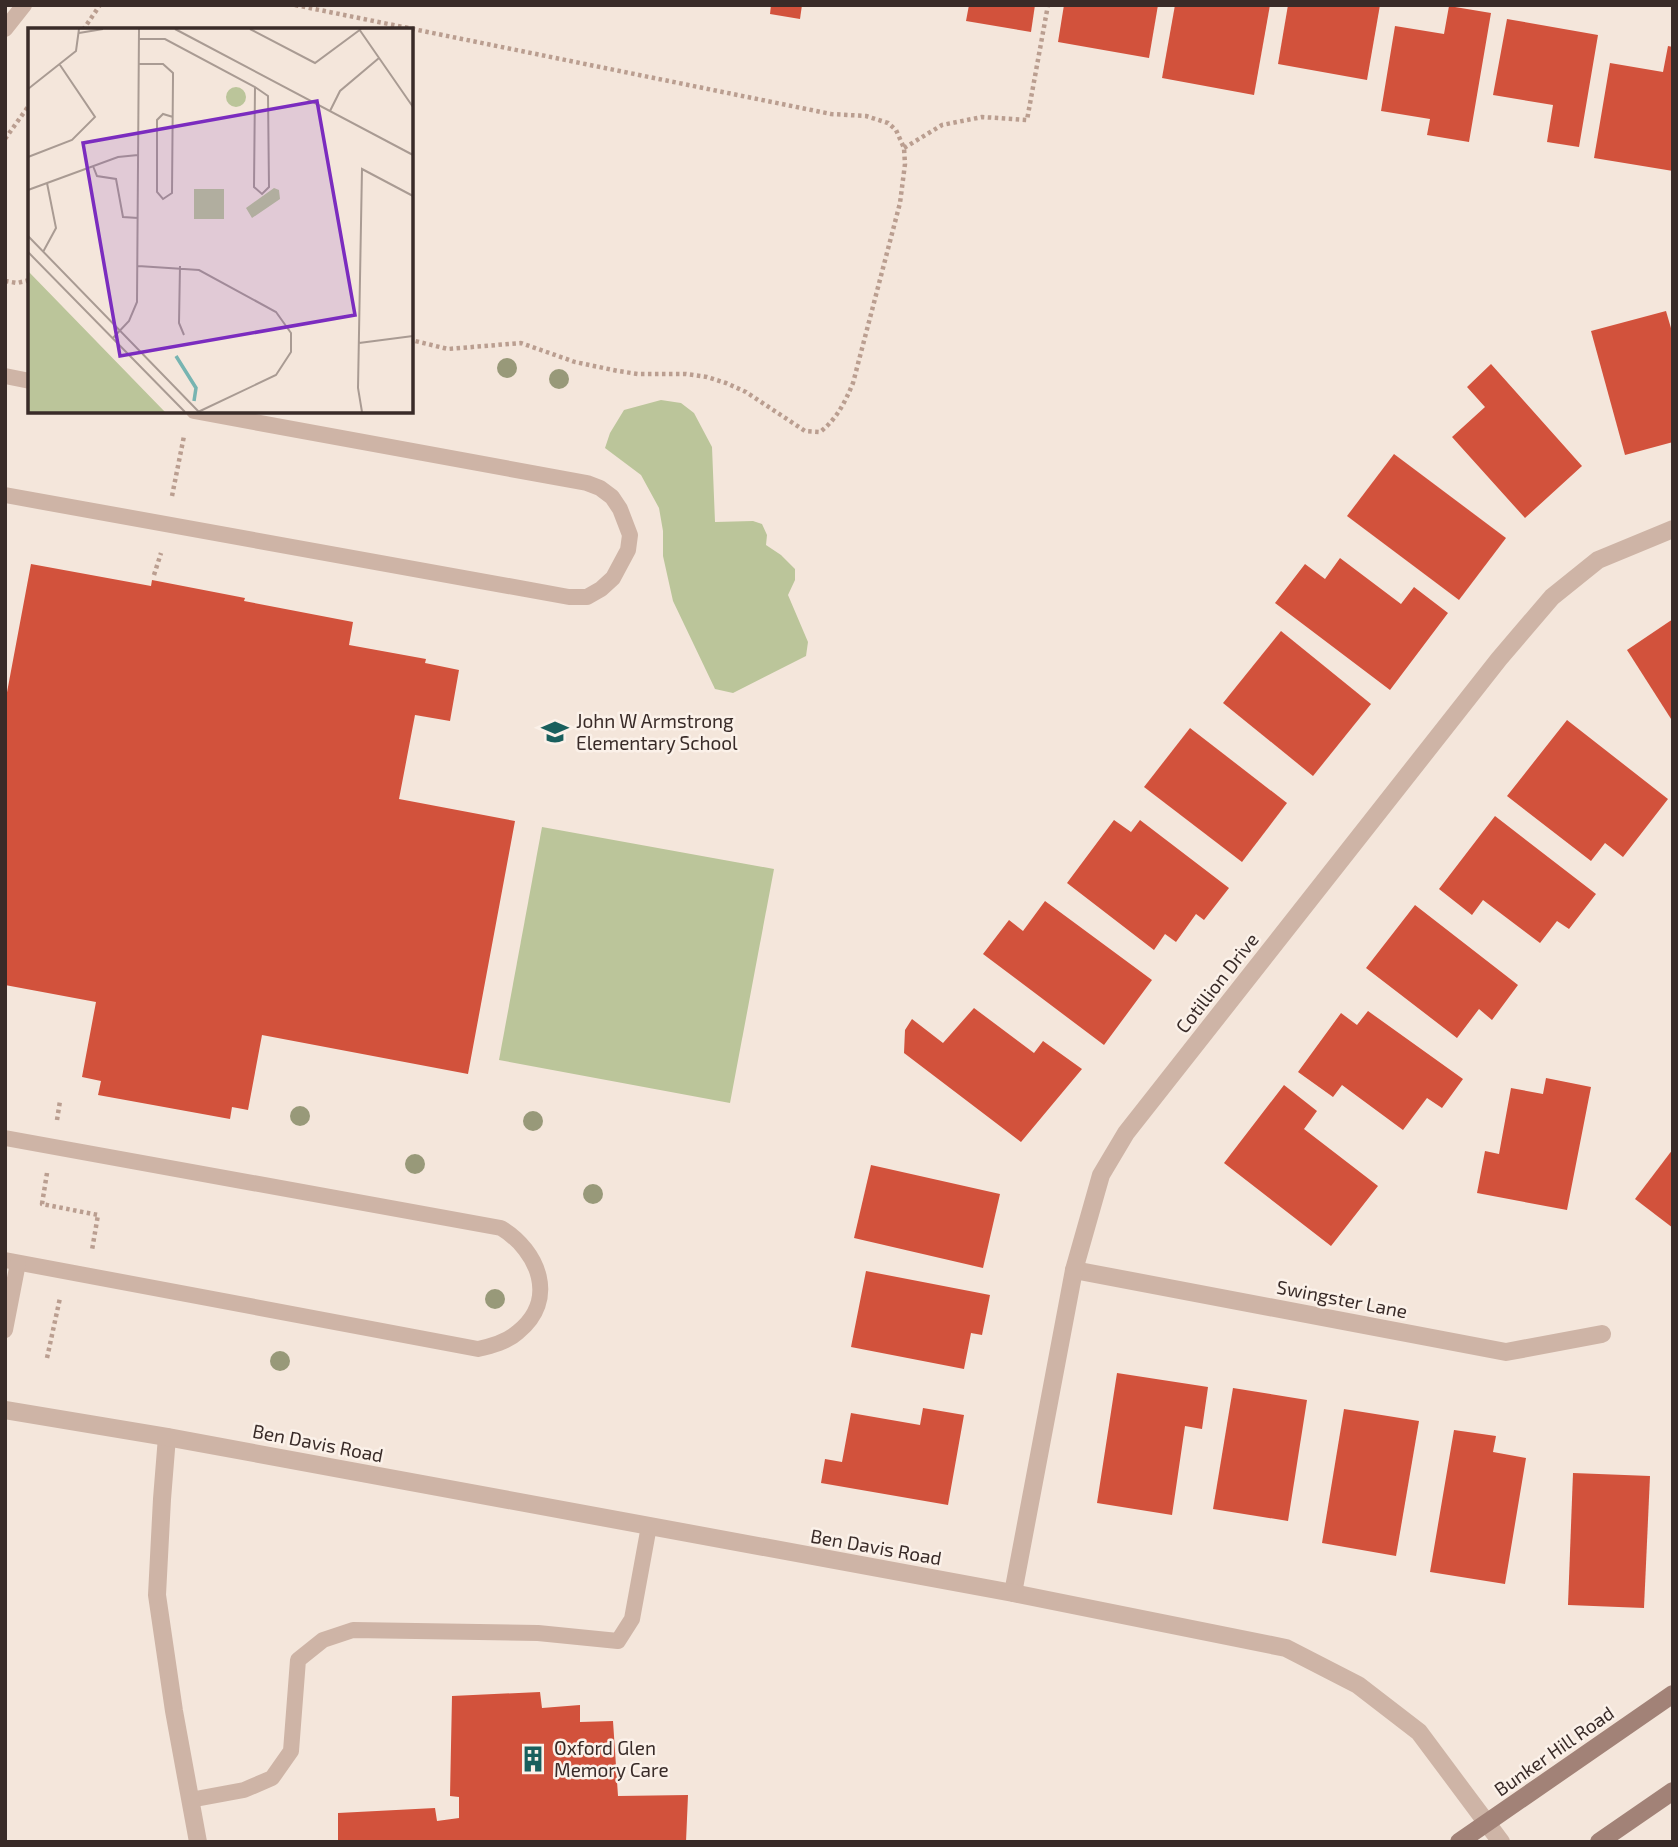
<svg xmlns="http://www.w3.org/2000/svg" width="1678" height="1847" viewBox="0 0 1678 1847" font-family="'Exo 2',sans-serif">
	<style>
		.green { fill: #bbc59a }
		.building { fill: #d2523c }
		.lines { fill: none; stroke-linecap: round; stroke-linejoin: round }
		.path { stroke: #ba9e90; stroke-width: 4.5; stroke-dasharray: 3.5 3.5; stroke-linecap: butt }
		.service { stroke: #ceb4a6; stroke-width: 16 }
		.minor { stroke: #ceb4a6; stroke-width: 18 }
		.tertiary { stroke: #ceb4a6; stroke-width: 18 }
		.secondary { stroke: #a28277; stroke-width: 18 }
		.tree { fill: #989979 }
		.labels { text-anchor: middle; stroke-width: 5; stroke-linejoin: round; paint-order: stroke }
		.poi-label { font-size: 19px; fill: #392b28; stroke: #fbf1e9; text-anchor: start }
		.street-label { font-size: 19px; fill: #392b28; stroke: #fbf1e9 }
		.inset-river { fill: none; stroke: #77b4b1; stroke-width: 3.5 }
		.inset-road { fill: none; stroke: #a99b93; stroke-width: 2 }
		.view { fill: #7b2cbf; fill-opacity: 0.15; stroke: #7b2cbf; stroke-width: 3.5 }
		.inset-edge { fill: none; stroke: #392b28; stroke-width: 3.5 }
	</style>
	<rect width="100%" height="100%" fill="#f4e6db"/>
	<!-- green -->
	<g class="green">
		<path d="M661,400L681,403L694,413L712,447L715,522L753,521L762,524L767,535L766,545L781,555L795,569V580L788,595L808,642L806,656L733,693L715,689L673,601L663,556V531L659,508L641,475L605,448L610,433L624,410Z"/>
		<path d="M542,827L774,869L730,1103L499,1060Z"/>
	</g>
	<!-- building -->
	<g class="building">
		<path d="M771,5H802L800,19L770,14Z"/>
		<path d="M969,5H1035L1031,32L966,21Z"/>
		<path d="M1064,5H1158L1149,58L1058,42Z"/>
		<path d="M1175,5H1270L1254,95L1162,78Z"/>
		<path d="M1288,5H1380L1367,80L1278,64Z"/>
		<path d="M1449,6L1491,13L1469,142L1427,135L1430,119L1381,111L1395,26L1444,34Z"/>
		<path d="M1507,19L1598,35L1579,147L1547,142L1553,105L1493,95Z"/>
		<path d="M1668,46L1673,47V171L1594,158L1610,63L1663,72Z"/>
		<path d="M1666,311L1673,335V442L1625,455L1591,331Z"/>
		<path d="M1491,364L1582,466L1525,518L1452,437L1485,407L1467,387Z"/>
		<path d="M1394,454L1506,538L1459,600L1347,516Z"/>
		<path d="M1340,558L1401,604L1414,587L1448,613L1390,690L1275,603L1305,564L1325,579Z"/>
		<path d="M31,564L151,586L152,580L245,598L244,601L353,622L349,645L426,659L425,663L459,670L450,721L415,715L399,799L515,821L468,1074L262,1035L248,1110L232,1107L230,1119L98,1095L101,1081L82,1077L96,1002L5,985V703Z"/>
		<path d="M1673,619V722L1627,650Z"/>
		<path d="M1281,631L1371,704L1313,776L1223,703Z"/>
		<path d="M1567,720L1668,799L1623,857L1605,843L1591,861L1507,796Z"/>
		<path d="M1190,728L1287,803L1242,862L1144,787Z"/>
		<path d="M1495,816L1596,894L1569,929L1557,921L1540,943L1483,900L1472,915L1439,889Z"/>
		<path d="M1114,820L1131,832L1140,820L1229,888L1204,920L1196,914L1176,942L1165,934L1154,950L1067,883Z"/>
		<path d="M1045,901L1152,980L1104,1045L983,954L1009,920L1023,931Z"/>
		<path d="M1415,905L1518,985L1492,1020L1479,1009L1457,1038L1366,968Z"/>
		<path d="M974,1008L1034,1053L1043,1041L1082,1069L1021,1142L904,1053L905,1030L912,1019L943,1043Z"/>
		<path d="M1368,1011L1463,1079L1442,1108L1427,1098L1403,1130L1342,1085L1333,1097L1298,1072L1341,1013L1357,1025Z"/>
		<path d="M1546,1078L1591,1087L1567,1210L1477,1193L1485,1151L1499,1154L1511,1088L1543,1094Z"/>
		<path d="M1284,1085L1317,1111L1304,1129L1378,1186L1331,1246L1224,1163Z"/>
		<path d="M1673,1149V1228L1635,1199Z"/>
		<path d="M871,1165L1000,1194L983,1268L854,1238Z"/>
		<path d="M866,1271L990,1295L982,1335L971,1333L964,1369L851,1347Z"/>
		<path d="M1117,1373L1208,1387L1202,1429L1185,1426L1172,1515L1097,1503Z"/>
		<path d="M1233,1388L1307,1400L1288,1521L1213,1509Z"/>
		<path d="M923,1408L964,1415L948,1505L821,1483L825,1459L842,1462L851,1413L920,1425Z"/>
		<path d="M1344,1409L1419,1421L1396,1556L1322,1543Z"/>
		<path d="M1454,1430L1496,1436L1493,1452L1526,1458L1505,1584L1430,1572Z"/>
		<path d="M1573,1473L1650,1476L1644,1608L1568,1605Z"/>
		<path d="M540,1692L542,1708L580,1705V1722L613,1721L618,1796L688,1795L686,1842H338V1813L435,1808L437,1821L459,1818V1797L450,1796L452,1696Z"/>
	</g>
	<g class="lines">
		<!-- path -->
		<g class="path">
			<path d="M295,5L831,114L866,116L888,123L896,130L904,148L905,164L900,203L853,383C845,402 837,419 820,432L805,431L746,392L726,383L707,377L686,374H638L618,371L575,362L521,343L448,349L411,340"/>
			<path d="M83,30L100,5"/>
			<path d="M5,139L30,104"/>
			<path d="M904,148L942,125L982,117L1027,120L1048,5"/>
			<path d="M5,281L17,283L30,280"/>
			<path d="M172,496L184,436"/>
			<path d="M154,575L161,553"/>
			<path d="M57,1120L60,1101"/>
			<path d="M47,1173L42,1204L98,1215L92,1250"/>
			<path d="M47,1358L60,1298"/>
		</g>
		<!-- service -->
		<g class="service">
			<path d="M5,29L24,5"/>
			<path d="M5,376L30,381"/>
			<path d="M5,495L569,597H587L601,589L613,578L628,550L630,535L620,509L612,497L600,488L587,483L194,411"/>
			<path d="M5,1138L501,1228C539,1251 558,1300 518,1332C507,1342 492,1346 478,1349L5,1260"/>
			<path d="M5,1330L18,1263"/>
			<path d="M190,1800L244,1790L272,1778L291,1751L298,1660L323,1640L353,1630L538,1633L618,1641L632,1619L649,1526"/>
		</g>
		<!-- minor -->
		<g class="minor">
			<path d="M1074,1270L1506,1352L1602,1334"/>
			<path d="M167,1437L162,1499L157,1595L174,1711L198,1842"/>
			<path d="M1013,1593L1074,1270L1101,1175L1126,1133L1499,659L1552,597L1598,560L1673,529"/>
		</g>
		<!-- tertiary -->
		<path class="tertiary" d="M5,1410L167,1437L1013,1593L1286,1648L1358,1685L1419,1732L1501,1842"/>
		<!-- secondary -->
		<g class="secondary">
			<path d="M1459,1842L1673,1694"/>
			<path d="M1599,1842L1673,1791"/>
		</g>
	</g>
	<!-- trees -->
	<g class="tree">
		<circle cx="507" cy="368" r="10"/>
		<circle cx="559" cy="379" r="10"/>
		<circle cx="300" cy="1116" r="10"/>
		<circle cx="533" cy="1121" r="10"/>
		<circle cx="415" cy="1164" r="10"/>
		<circle cx="593" cy="1194" r="10"/>
		<circle cx="495" cy="1299" r="10"/>
		<circle cx="280" cy="1361" r="10"/>
	</g>
	<!-- icons -->
	<defs>
		<g id="school-bare" transform="scale(2.1)"><path d="M0-5L7-2L0 1L-7-2ZM-4 1L0 2.5L4 1V4Q0 6-4 4Z" fill="#195f5d" stroke="#fbf1e9" stroke-width="2.5" paint-order="stroke"/></g>
		<g id="building-bare" transform="scale(2.1)"><path d="M-4-6H4V6H1V3H-1V6H-4ZM-2.5-4.3h1.7v1.8h-1.7ZM.8-4.3h1.7v1.8H.8ZM-2.5-1h1.7V.8h-1.7ZM.8-1h1.7V.8H.8Z" fill="#195f5d" stroke="#fbf1e9" stroke-width="2.5" paint-order="stroke"/></g>
	</defs>
	<g fill-rule="evenodd">
		<use href="#school-bare" x="555" y="732"/>
		<use href="#building-bare" x="533" y="1759"/>
	</g>
	<g class="labels">
		<!-- poi labels -->
		<g class="poi-label">
			<text x="576" y="728">John W Armstrong<tspan x="576" dy="22">Elementary School</tspan></text>
			<text x="554" y="1755">Oxford Glen<tspan x="554" dy="22">Memory Care</tspan></text>
		</g>
		<!-- street labels -->
		<g class="street-label">
			<text transform="translate(1217 983) rotate(-52)" y="7">Cotillion Drive</text>
			<text transform="translate(1342 1299) rotate(11)" y="7">Swingster Lane</text>
			<text transform="translate(318 1443) rotate(11)" y="7">Ben Davis Road</text>
			<text transform="translate(876 1547) rotate(10)" y="7">Ben Davis Road</text>
			<text transform="translate(1554 1751) rotate(-35)" y="7">Bunker Hill Road</text>
		</g>
	</g>
	<!-- overview -->
	<g transform="translate(28 28)">
		<rect width="385" height="385" fill="#f4e6db"/>
		<path d="M198 69a10 10 0 1 1 20 0a10 10 0 1 1-20 0ZM246,160L251,162L252,171L224,190L218,180ZM166,161H196V191H166ZM0,243L137,384H0Z" fill="#bbc59a"/>
		<path class="inset-river" d="M148,328L168,360L166,373"/>
		<path class="inset-road" d="M147,1L385,127M222,1L287,35L333,1M331,1L385,79M51,5L75,1M111,11H137L227,59L240,68L241,159L234,166L226,159L227,59M111,36H135L145,45V50L144,165L135,171L129,164V92L135,86L145,89M0,61L48,23L51,1M302,83L312,63L351,30M0,129L44,112L67,89L32,37M65,138L69,148L88,151L95,189L110,190M0,162L90,129L110,127M0,208L171,384M0,224L157,384M15,224L28,200L19,155M110,238L171,242L248,284L263,305V324L248,347L170,384M152,238L151,295L156,307M84,311L101,293L109,274L111,1M331,315L385,308M334,384L330,360L334,141L385,168"/>
		<path class="view" d="M289,73L327,287L92,328L55,115Z"/>
		<rect width="385" height="385" class="inset-edge"/>
	</g>
	<!-- border -->
	<rect width="1678" height="1847" fill="none" stroke="#392b28" stroke-width="14"/>
</svg>
